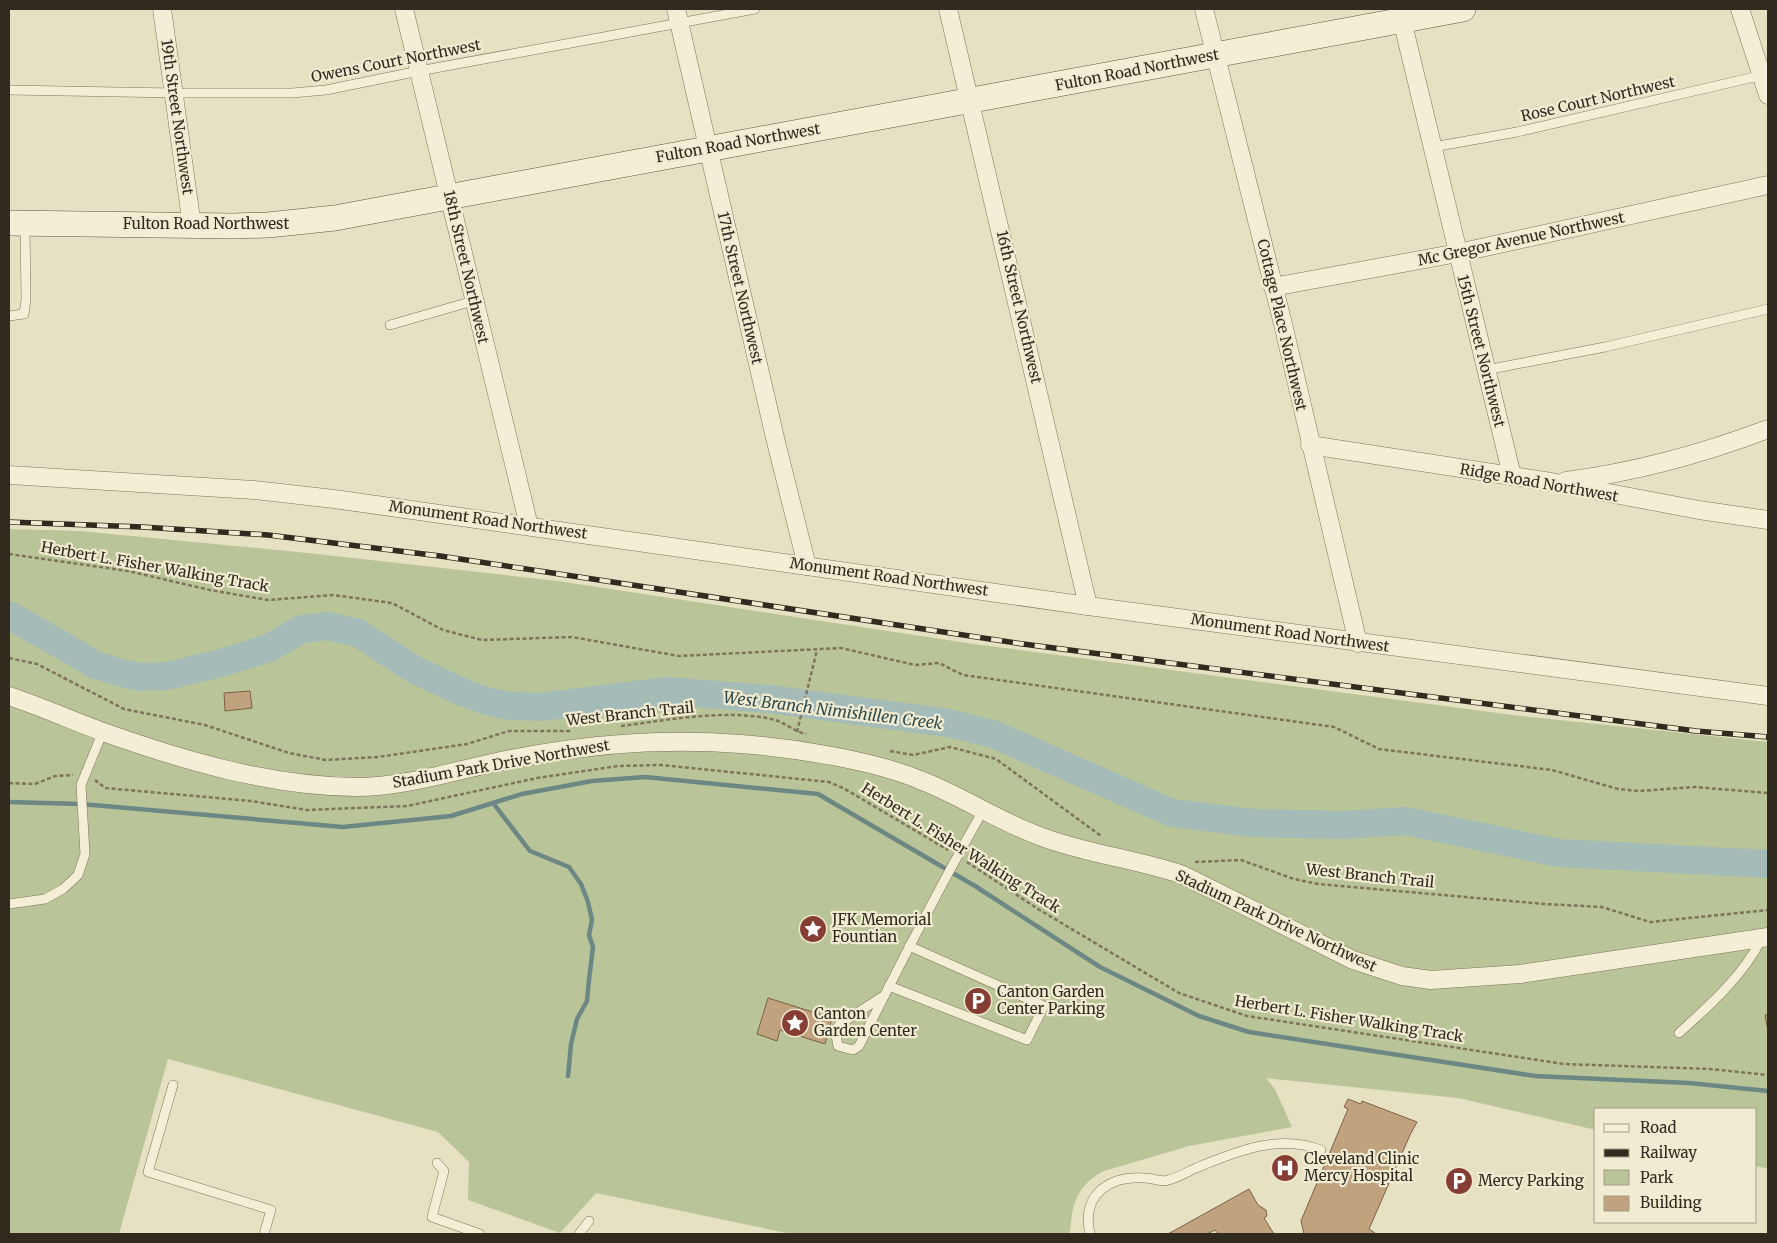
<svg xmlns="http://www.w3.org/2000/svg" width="1777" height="1243" viewBox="0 0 1777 1243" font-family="Merriweather,serif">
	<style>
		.green { fill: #b9c498 }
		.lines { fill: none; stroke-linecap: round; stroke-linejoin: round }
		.stream { stroke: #6d8784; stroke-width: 4.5 }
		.river { stroke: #a4bbb7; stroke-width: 28 }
		.building { fill: #c1a27e; stroke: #7b6145 }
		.service-casing { stroke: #7f735c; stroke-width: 10 }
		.minor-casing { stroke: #7f735c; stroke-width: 19 }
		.secondary-casing { stroke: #61543f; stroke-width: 26 }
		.path { stroke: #7f735c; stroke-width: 2.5; stroke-dasharray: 4 2.5; stroke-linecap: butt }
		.service { stroke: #f3eed5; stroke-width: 9 }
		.minor { stroke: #f3eed5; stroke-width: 18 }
		.secondary { stroke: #f3eed5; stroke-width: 25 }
		.rail-casing { stroke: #312a1e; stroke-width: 5.5 }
		.rail { stroke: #f0ebd1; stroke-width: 4; stroke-dasharray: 11; stroke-linecap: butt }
		.labels { text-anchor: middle; stroke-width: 4.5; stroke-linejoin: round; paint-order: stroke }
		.street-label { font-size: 15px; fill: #312a1e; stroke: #f0ebd1 }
		.poi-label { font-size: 15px; fill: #312a1e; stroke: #f0ebd1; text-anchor: start }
		.water-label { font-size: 16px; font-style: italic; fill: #2f4d4f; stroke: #f0ebd1 }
	</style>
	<rect width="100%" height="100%" fill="#e7e1c3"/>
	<!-- green -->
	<path class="green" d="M9,529L80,531L308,553L558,581L974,644L1513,715L1768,742V1169L1756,1166V1109H1596V1130L1458,1098L1266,1078L1275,1089L1292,1127L1189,1146L1104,1171C1086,1180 1075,1194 1072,1214C1071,1221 1071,1228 1069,1234H791L596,1193L560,1233L468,1200L469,1162L438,1132L168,1059L119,1234H9Z"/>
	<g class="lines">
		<!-- stream -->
		<g class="stream">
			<path d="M9,802L81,804L343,827L451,816L522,794L592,781L645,777L818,794L975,886L1100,967L1199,1016L1249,1032L1535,1076L1689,1083L1768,1091"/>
			<path d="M493,803L530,851L569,867L581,884L588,902L592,920L589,935L593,947L589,980L587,1001L577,1019L571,1044L568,1076"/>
		</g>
		<!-- river -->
		<path class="river" d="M9,615L96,665L121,673L141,677L167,676L221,663L269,648L302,629L328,626L358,633L415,670L462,692L486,701L510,706L540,707L667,691L769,699L948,723L993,734L1172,813L1253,823L1343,825L1405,821L1559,853L1768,864"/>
	</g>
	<!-- building -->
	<g class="building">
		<path d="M250,691L252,708L225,711L224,693Z"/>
		<path d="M768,998L832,1018L825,1044L780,1030L777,1041L757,1034Z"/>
		<path d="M1765,1015H1768V1031Z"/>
		<path d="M1348,1099L1361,1104L1362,1101L1417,1122L1410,1135L1369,1229L1376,1234H1304L1301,1221L1348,1109L1344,1107Z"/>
		<path d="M1249,1189L1258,1205L1266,1210L1267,1216L1264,1218L1274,1234H1218L1215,1230L1207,1234H1168Z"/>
	</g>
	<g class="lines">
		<!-- service casing -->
		<g class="service-casing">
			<g id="service">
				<path d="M9,90L174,93H292L326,90L419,71L755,9"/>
				<path d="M1433,147L1517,132L1763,75"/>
				<path d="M9,316L24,314L26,300L25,224"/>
				<path d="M390,325L473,301"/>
				<path d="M1486,370L1605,347L1768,309"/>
				<path d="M9,904L45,899L63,889L78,875L85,854L81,785L103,731"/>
				<path d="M889,986L1027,1040L1044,1006L909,946"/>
				<path d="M885,995L840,1024L835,1030L838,1046L853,1050L859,1046C899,966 939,887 984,809"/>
				<path d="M1679,1033C1710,1005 1743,976 1762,938"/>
				<path d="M173,1085L148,1172L271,1210L264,1234"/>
				<path d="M437,1163L444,1171L432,1217L480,1234"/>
				<path d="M579,1234L589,1221"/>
				<path d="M1090,1234C1086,1217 1088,1201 1102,1189C1117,1177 1135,1176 1153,1179C1158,1180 1164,1182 1168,1180C1178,1178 1187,1172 1196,1168C1235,1152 1280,1133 1321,1150"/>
			</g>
		</g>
		<!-- minor casing -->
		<g class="minor-casing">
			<g id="minor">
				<path d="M162,9L192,226"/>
				<path d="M404,9L529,526"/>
				<path d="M676,9L776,442L807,566"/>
				<path d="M948,9L1088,606"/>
				<path d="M1204,9L1283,324L1358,643"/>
				<path d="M1740,9L1768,95"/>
				<path d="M1402,20L1512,476"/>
				<path d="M1273,287L1458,253L1768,185"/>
				<path d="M1310,445L1551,482L1699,510L1768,520"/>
				<path d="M9,475L254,490L334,499L1088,606L1768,696"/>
				<path d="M1566,481C1636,472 1702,454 1768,429"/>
				<path d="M9,696C42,707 73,721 106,733C185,761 270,786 355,787C408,787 459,769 511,759C587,744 664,738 741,744C794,748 872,760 920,780C962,796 1000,822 1042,837C1087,854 1136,859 1183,875L1353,960L1402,976L1431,980L1520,974L1768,937"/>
			</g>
		</g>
		<!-- secondary casing -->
		<g class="secondary-casing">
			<path id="secondary" d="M9,223L233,226L268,225L335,218L1463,9"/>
		</g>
		<!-- path -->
		<g class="path">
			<path d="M9,554L128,571L210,590L268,600L333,595L392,603L443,630L482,640L572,637L679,656L841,648L915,665L939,663L963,675L1334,727L1379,749L1552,770L1618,789L1639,791L1695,787L1768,793"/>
			<path d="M9,658L37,664L124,709L205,725L289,753L326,760L378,757L467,744L509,731H571"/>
			<path d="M621,726C668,720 725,709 771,719C783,721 793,731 806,734"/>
			<path d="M797,732L817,650"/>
			<path d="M890,751L913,755L950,747L996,759L1101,836"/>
			<path d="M95,780L105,788L251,801L307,810L407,806L537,778L618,766L661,765L829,782L845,789L948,850"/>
			<path d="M9,783L35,784L55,776L73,775"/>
			<path d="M967,862L1038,909L1179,993L1247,1016L1564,1064L1710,1069L1768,1075"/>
			<path d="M1195,862L1241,860L1294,879L1318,884L1545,904L1602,907L1650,922L1768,910"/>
		</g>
		<!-- service -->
		<use href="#service" class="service"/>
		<!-- minor -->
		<use href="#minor" class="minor"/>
		<!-- secondary -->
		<use href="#secondary" class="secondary"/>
		<!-- rail casing -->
		<g class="rail-casing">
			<path id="rail" d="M9,522L142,527L268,535L440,556L1023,644L1696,731L1768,737"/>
		</g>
		<!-- rail -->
		<use href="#rail" class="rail"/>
	</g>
	<!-- icons -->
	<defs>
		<g id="sight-disc" transform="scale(1.4375)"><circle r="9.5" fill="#863e34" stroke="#f0ebd1"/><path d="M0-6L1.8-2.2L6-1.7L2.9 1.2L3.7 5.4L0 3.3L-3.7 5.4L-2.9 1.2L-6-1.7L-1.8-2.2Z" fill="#fff"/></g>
		<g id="parking-disc" transform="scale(1.4375)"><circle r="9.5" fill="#863e34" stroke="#f0ebd1"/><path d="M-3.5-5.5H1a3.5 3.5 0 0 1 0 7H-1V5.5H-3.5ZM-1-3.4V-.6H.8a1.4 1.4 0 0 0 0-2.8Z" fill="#fff"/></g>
		<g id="hospital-disc" transform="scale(1.4375)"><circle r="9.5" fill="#863e34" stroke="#f0ebd1"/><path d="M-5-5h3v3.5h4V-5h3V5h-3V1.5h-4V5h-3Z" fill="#fff"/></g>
	</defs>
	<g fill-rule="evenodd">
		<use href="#sight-disc" x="813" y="929"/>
		<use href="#parking-disc" x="978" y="1001"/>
		<use href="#sight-disc" x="795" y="1023"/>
		<use href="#hospital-disc" x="1285" y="1168"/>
		<use href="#parking-disc" x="1459" y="1181"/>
	</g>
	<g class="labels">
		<!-- street labels -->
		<g class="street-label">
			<text transform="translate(396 61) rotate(-11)" y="5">Owens Court Northwest</text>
			<text transform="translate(1137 70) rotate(-11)" y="5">Fulton Road Northwest</text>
			<text transform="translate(1598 99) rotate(-13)" y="5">Rose Court Northwest</text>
			<text transform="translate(177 117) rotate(82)" y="5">19th Street Northwest</text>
			<text transform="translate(738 143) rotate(-10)" y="5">Fulton Road Northwest</text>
			<text x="206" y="229">Fulton Road Northwest</text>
			<text transform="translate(1521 239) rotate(-12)" y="5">Mc Gregor Avenue Northwest</text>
			<text transform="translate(466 267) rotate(77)" y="5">18th Street Northwest</text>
			<text transform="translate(740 288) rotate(77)" y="5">17th Street Northwest</text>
			<text transform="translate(1019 307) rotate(77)" y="5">16th Street Northwest</text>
			<text transform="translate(1282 325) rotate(77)" y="5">Cottage Place Northwest</text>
			<text transform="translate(1481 351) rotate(76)" y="5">15th Street Northwest</text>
			<text transform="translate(1539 483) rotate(10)" y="5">Ridge Road Northwest</text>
			<text transform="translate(488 520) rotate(8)" y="5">Monument Road Northwest</text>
			<text transform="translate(155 567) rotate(10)" y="5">Herbert L. Fisher Walking Track</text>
			<text transform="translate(889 577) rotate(8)" y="5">Monument Road Northwest</text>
			<text transform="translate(1290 633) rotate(8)" y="5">Monument Road Northwest</text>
			<text transform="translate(630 714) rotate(-6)" y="5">West Branch Trail</text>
			<text transform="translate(501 764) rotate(-10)" y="5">Stadium Park Drive Northwest</text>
			<text transform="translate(961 848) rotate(32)" y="5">Herbert L. Fisher Walking Track</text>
			<text transform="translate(1370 876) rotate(6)" y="5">West Branch Trail</text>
			<text transform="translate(1276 921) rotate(25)" y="5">Stadium Park Drive Northwest</text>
			<text transform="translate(1349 1019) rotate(9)" y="5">Herbert L. Fisher Walking Track</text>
		</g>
		<!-- poi labels -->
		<g class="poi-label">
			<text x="832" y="925">JFK Memorial<tspan x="832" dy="17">Fountian</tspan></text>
			<text x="997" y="997">Canton Garden<tspan x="997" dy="17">Center Parking</tspan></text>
			<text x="814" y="1019">Canton<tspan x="814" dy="17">Garden Center</tspan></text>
			<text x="1304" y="1164">Cleveland Clinic<tspan x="1304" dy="17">Mercy Hospital</tspan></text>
			<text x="1478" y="1186">Mercy Parking</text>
		</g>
		<!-- water labels -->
		<g class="water-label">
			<text transform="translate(833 710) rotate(7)" y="6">West Branch Nimishillen Creek</text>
		</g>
	</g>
	<!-- border -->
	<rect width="1777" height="1243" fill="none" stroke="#312a1e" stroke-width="20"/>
	<!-- legend -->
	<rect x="1594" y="1108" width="162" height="115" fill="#f0ebd1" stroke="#a49e89"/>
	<rect x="1604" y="1124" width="25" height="8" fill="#f3eed5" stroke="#a49e89"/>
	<text x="1640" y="1133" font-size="15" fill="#312a1e">Road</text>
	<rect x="1604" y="1149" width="25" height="8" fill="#312a1e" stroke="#a49e89"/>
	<text x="1640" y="1158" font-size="15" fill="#312a1e">Railway</text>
	<rect x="1604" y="1170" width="25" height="15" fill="#b9c498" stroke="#a49e89"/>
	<text x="1640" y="1183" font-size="15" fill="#312a1e">Park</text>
	<rect x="1604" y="1196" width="25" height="15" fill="#c1a27e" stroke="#a49e89"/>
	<text x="1640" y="1208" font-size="15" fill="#312a1e">Building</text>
</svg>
